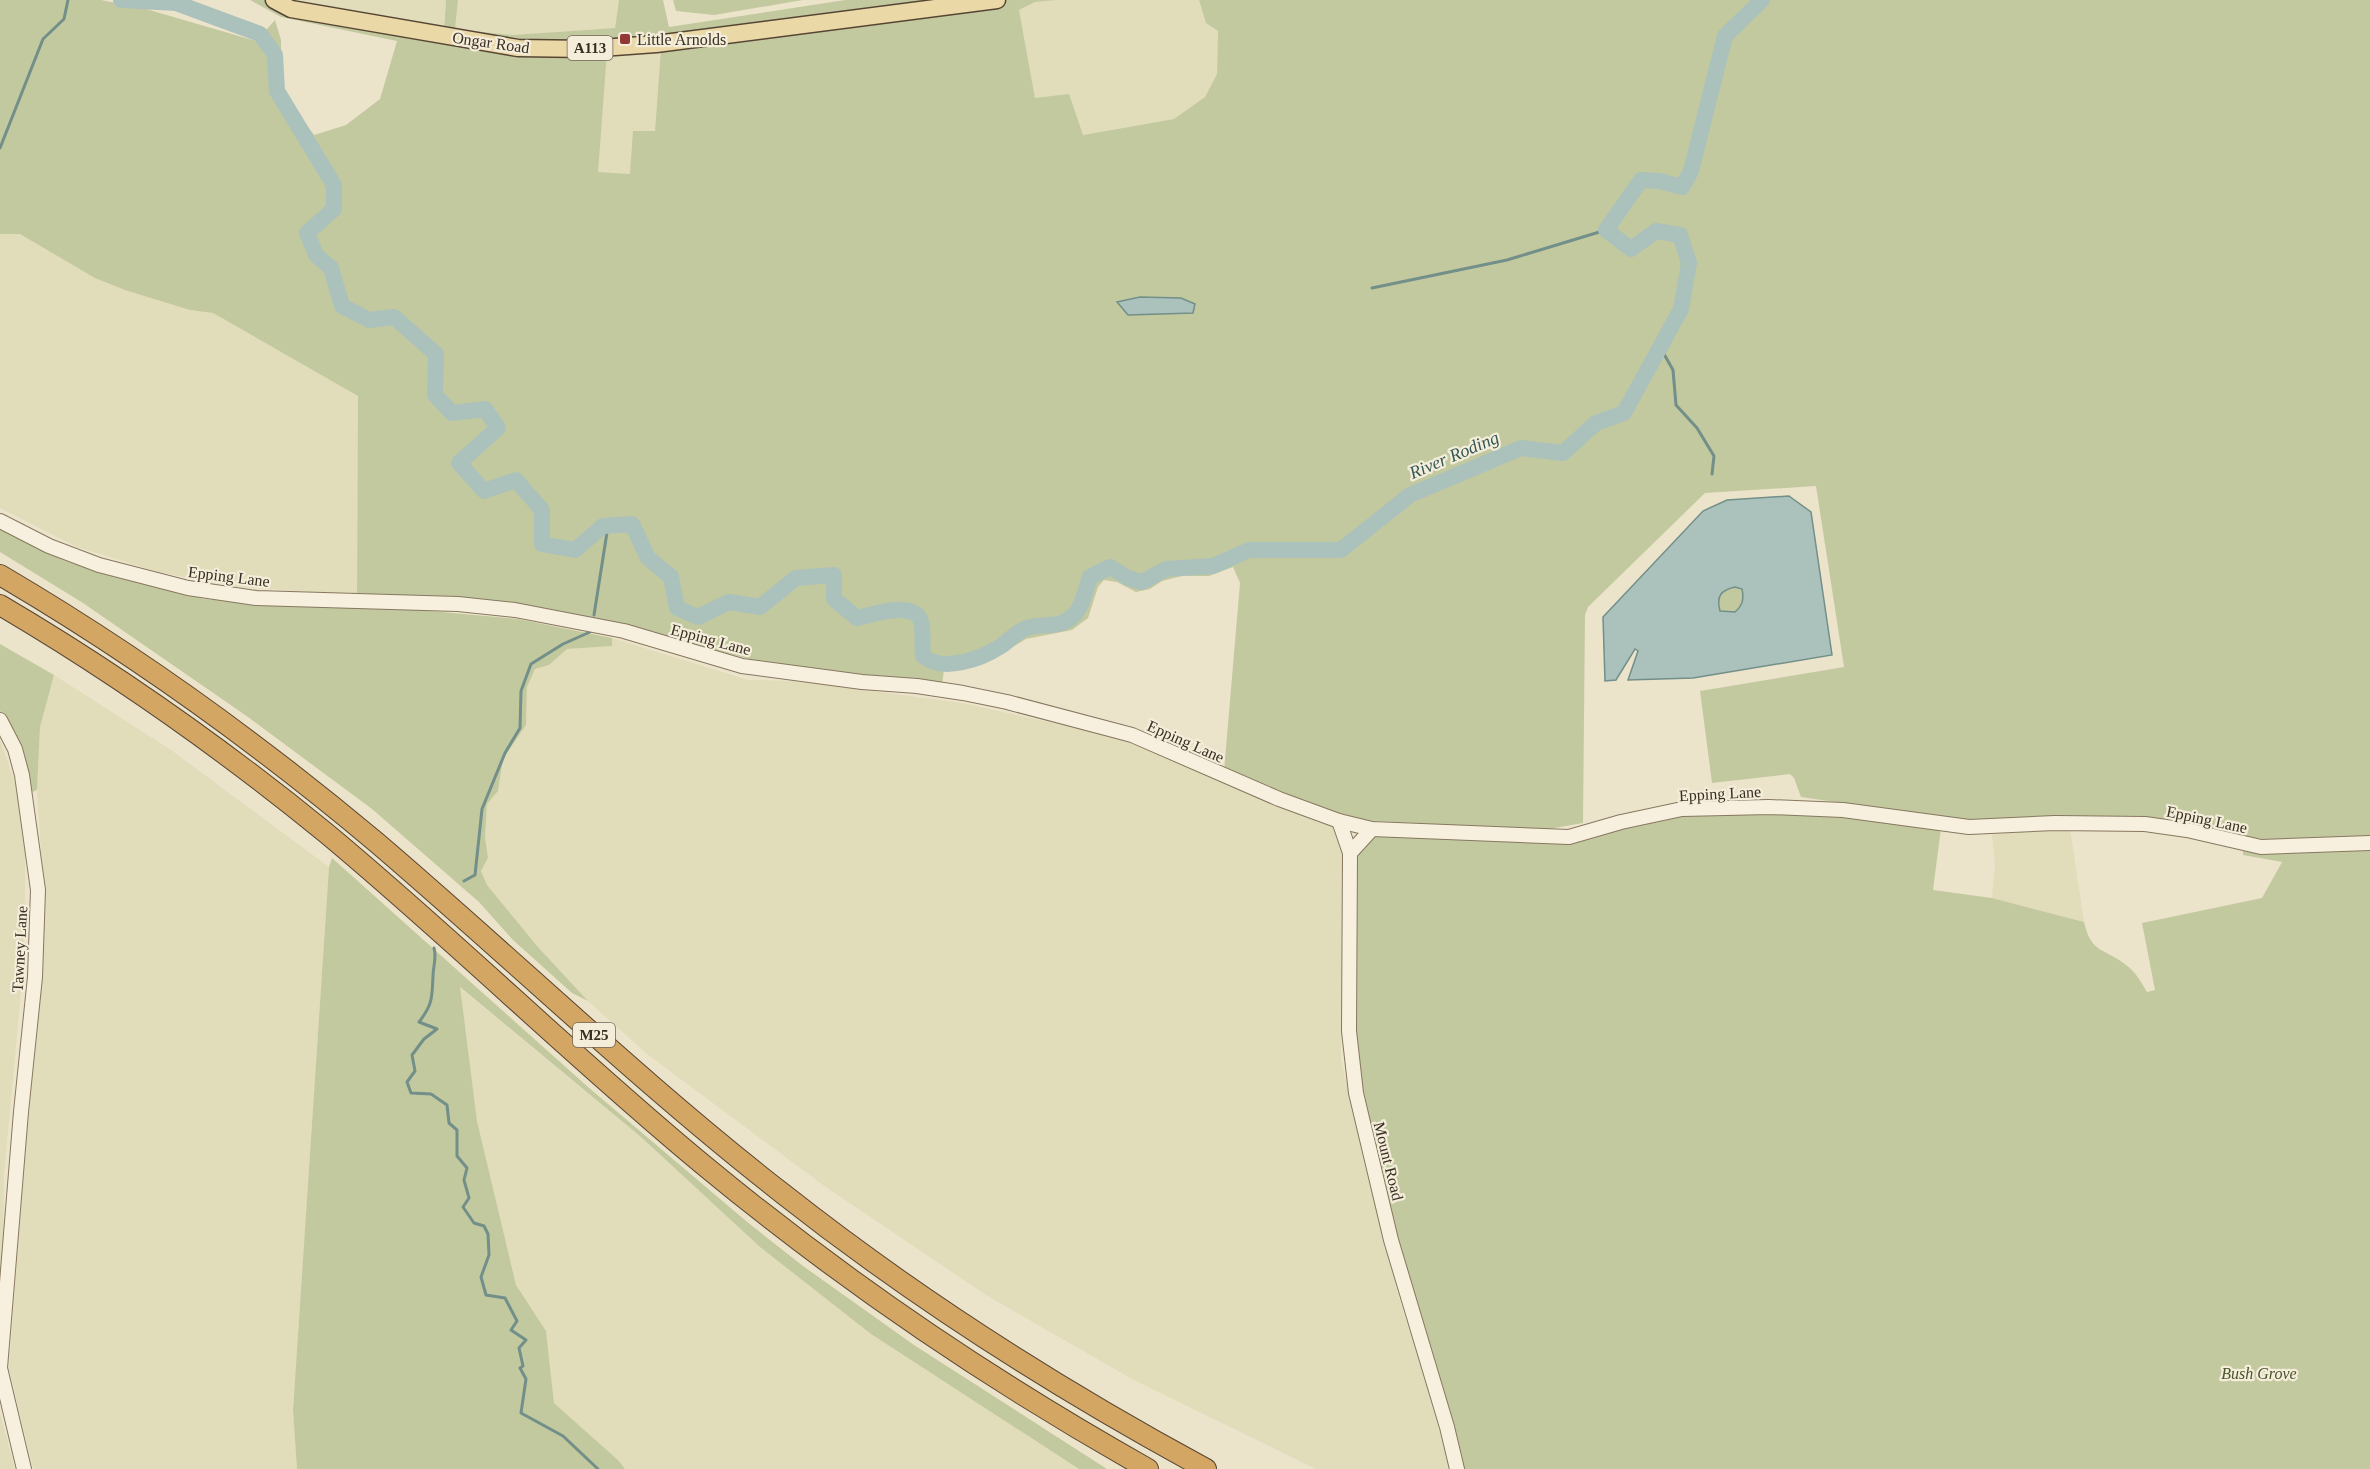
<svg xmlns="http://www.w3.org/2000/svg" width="2370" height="1469" viewBox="0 0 2370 1469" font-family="'Times New Roman',serif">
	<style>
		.farmland { fill: #e1dcb9 }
		.green { fill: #c3c99f; fill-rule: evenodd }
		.water { fill: #abc1bb; stroke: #728f89; stroke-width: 1.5; fill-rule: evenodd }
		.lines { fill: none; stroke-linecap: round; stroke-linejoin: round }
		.stream { stroke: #728f89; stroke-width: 3 }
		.river { stroke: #abc1bb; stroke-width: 16 }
		.minor-casing { stroke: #877760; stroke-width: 16 }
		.major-casing { stroke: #564534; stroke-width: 19 }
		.highway-casing { stroke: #564534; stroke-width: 22 }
		.minor { stroke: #f7f0de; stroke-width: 14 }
		.major { stroke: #ebd8a7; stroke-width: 16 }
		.highway { stroke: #d3a664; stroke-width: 20 }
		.poi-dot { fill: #923835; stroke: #f4edda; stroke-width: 2 }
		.labels { text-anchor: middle; stroke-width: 4.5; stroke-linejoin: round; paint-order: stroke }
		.shield { fill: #f4edda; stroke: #716759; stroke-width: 1.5 }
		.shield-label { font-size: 15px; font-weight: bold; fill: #392e22 }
		.poi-label { font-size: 16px; fill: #392e22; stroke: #f4edda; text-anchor: start }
		.street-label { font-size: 16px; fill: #392e22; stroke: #f4edda }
		.park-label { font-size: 16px; font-style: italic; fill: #48542b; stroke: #f4edda }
		.water-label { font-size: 18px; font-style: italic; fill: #335857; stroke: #f4edda }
	</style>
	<rect width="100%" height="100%" fill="#ece3cb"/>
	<!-- farmland -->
	<g class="farmland">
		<path d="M285,0H446L444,31Z"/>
		<path d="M458,0H619L615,28L512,35L455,28Z"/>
		<path d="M1057,0H1199L1206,23L1218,31L1217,74L1205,97L1174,119L1082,135L1035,98L1019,10L1035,2Z"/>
		<path d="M661,47L655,132L630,174L597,172L607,52Z"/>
		<path d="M0,234H20L47,247L68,262L190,310L213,313L358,396L357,595L239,587L159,572L77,547L0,508Z"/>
		<path d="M612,638L748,680L797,681L962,703L1130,740L1328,822L1336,830L1342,851L1341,1060L1365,1162L1401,1305L1420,1361L1450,1469H1316L1132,1379L986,1295L823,1185L647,1054L588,1001L537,946L487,885L481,871L488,858L485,837L487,804L498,791L503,759L526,725L527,687L535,669L549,665L566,649L612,646Z"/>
		<path d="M54,675L171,750L329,867L293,1410L297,1469H33L9,1369L44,896L37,790L40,727Z"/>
		<path d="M0,740L20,797L25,845V890L24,959L4,1176L3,1264L0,1292Z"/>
		<path d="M2070,829L2084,922L1992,898L1995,864L1992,834Z"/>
		<path d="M459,987L641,1137L760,1247L871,1334L1079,1469H625L619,1461L554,1403L546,1331L516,1285L477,1121Z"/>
		<path d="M0,1413L15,1469H0Z"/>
	</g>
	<!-- green -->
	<g class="green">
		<path d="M0,0H101L146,9L256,41L275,20L281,40V90L314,135L346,125L380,99L397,41L281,17L250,0H285L444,30L446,0H458L455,29L512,35L615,28L619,0H663L669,27L845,0H1057L1035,2L1019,10L1035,98L1069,94L1083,135L1174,119L1205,97L1217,74L1218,31L1206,23L1199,0H2370V837L2349,836L2282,841L2225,835L2186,825L1971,822L1801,797L1794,778L1790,774L1712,783L1700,691L1844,667L1816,486L1705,493L1588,607L1585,615L1583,823L1543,830L1359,820L1257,785L1224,771L1240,583L1233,567L1209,576H1182L1162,581L1150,589L1136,592L1117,582L1104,580L1098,587L1088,618L1072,630L1026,639L989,661L944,670L942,685L769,664L616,625L357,595L358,396L213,313L190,310L125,290L95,278L20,234H0ZM661,48L655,131H633L630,174L598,172L607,52Z"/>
		<path d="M673,0H803L714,15L676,11Z"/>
		<path d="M0,529L68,562L171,591L205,599L285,605L409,609L518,619L612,638V646L567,649L549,665L535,669L527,687L526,725L503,759L498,791L487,804L485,837L488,858L481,871L487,885L537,946L588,1001L572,993L513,940L479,902L372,809L248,717L83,603L0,552Z"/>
		<path d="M1735,587L1742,589C1744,599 1743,605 1735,612L1719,611C1716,596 1721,590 1735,587Z"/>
		<path d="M0,644L54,675L40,727L37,790L32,792L20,746L9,723L0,711Z"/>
		<path d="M1771,810L1876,815L1941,828L1933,890L1992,898L2084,922C2091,954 2105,948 2126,965C2136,972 2141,982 2147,992L2155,990L2142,923L2262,898L2282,862L2243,855V849H2370V1469H1462L1395,1230L1355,1054L1357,860C1362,847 1364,840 1378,834L1518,841L1544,844L1570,842L1683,813Z"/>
		<path d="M332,858L588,1087L746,1221L803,1266L914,1345L1107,1469H1079L871,1334L760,1247L641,1137L460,987L477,1121L516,1285L546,1331L554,1403L619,1461L625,1469H297L293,1410L329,867Z"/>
	</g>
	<!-- water -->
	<g class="water">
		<path d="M1140,297L1181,298L1195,304L1193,313L1128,315L1117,302Z"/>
		<path d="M1789,496L1811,512L1832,655L1693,678L1628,680L1638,651L1635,649L1616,680L1605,681L1603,617L1703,511L1727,500ZM1735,587L1742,589C1744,599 1743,605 1735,612L1720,611C1716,596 1721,590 1735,587Z"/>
	</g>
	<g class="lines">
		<!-- stream -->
		<g class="stream">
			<path d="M0,148L43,39L64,19L68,0"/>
			<path d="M1372,288L1507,260L1606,230"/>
			<path d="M1660,347L1673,370L1676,405L1697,428L1714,456L1712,474"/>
			<path d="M594,615L608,526"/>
			<path d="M464,881L475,875L482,809L505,753L520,728L521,691L531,664L563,644L590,632"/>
			<path d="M434,948C437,958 433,966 433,976C432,997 433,1004 419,1022L437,1029L424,1039L412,1055L415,1071L407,1082L411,1093L431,1094L447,1105L449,1123L457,1130V1156L467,1168L464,1180L469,1198L463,1207L474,1223L484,1226L488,1234L489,1255L481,1277L486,1295L505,1298L517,1321L511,1330L526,1340L519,1348L523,1366L520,1368L526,1379L521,1413L563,1436L598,1469"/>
		</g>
		<!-- river -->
		<path class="river" d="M121,0L176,3L260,34L275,55L277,91L334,185V209L307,233L316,255L331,268L342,306L369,320L394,317L436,354L435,395L452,413L485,409L498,428L459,463L484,491L516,480L542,510V544L575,550L603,526L632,524L648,558L671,577L677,608L698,617L729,602L760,607L796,578L834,575V599L857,618C872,615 911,601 920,619C925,629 921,645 923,656C943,673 981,659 1001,646C1009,641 1017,631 1027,628C1045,622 1059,630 1074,615C1083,606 1086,588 1090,577L1110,567L1128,578L1142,582L1166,569L1213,566L1249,550H1341L1410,495L1521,448L1563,453L1596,423L1624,413L1681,309L1689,263L1680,235L1656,231L1631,249L1606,230L1641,180L1659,181L1682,187L1691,171L1725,36L1762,0"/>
		<!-- minor casing -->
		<g class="minor-casing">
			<g id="minor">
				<path d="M0,521L49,546L99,565L188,588L256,598L458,604L515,610L624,631L742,666L862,682L917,686L963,693L1007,702L1132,735L1279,799L1339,821L1372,829L1569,837L1621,822L1682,809L1769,807L1843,810L1969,827L2055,823L2145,824L2187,830L2261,847L2370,843"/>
				<path d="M0,720L15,749L22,775L38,890L35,977L21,1112L0,1368L24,1469"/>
				<path d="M1339,821L1350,853L1349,1031L1356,1093L1391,1240L1447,1427L1457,1469"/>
				<path d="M1350,853L1372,829"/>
			</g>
		</g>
		<!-- major casing -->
		<g class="major-casing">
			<path id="major" d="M274,0L291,9L518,48L587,49L656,44L997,0"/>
		</g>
		<!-- highway casing -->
		<g class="highway-casing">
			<g id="highway">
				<path d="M0,575C133,653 258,743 376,842C512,958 641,1083 782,1193C915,1298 1058,1389 1206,1469"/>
				<path d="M0,605C114,672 223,749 326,833C456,941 576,1060 706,1167C844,1281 993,1382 1148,1469"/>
			</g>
		</g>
		<!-- minor -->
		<use href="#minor" class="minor"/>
		<!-- major -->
		<use href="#major" class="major"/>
		<!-- highway -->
		<use href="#highway" class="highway"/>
	</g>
	<!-- markers -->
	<rect class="poi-dot" x="619" y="33" width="12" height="12" rx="3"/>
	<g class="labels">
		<!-- shield labels -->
		<g class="shield">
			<rect x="567.5" y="36" width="45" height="24" rx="4.5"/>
			<rect x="573" y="1023" width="42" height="24" rx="4.5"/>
		</g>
		<g class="shield-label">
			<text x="590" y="53">A113</text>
			<text x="594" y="1040">M25</text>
		</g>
		<!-- poi labels -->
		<g class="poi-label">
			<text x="637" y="45">Little Arnolds</text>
		</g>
		<!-- street labels -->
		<g class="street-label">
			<text transform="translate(491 42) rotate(8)" y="6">Ongar Road</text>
			<text transform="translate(229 576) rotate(7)" y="6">Epping Lane</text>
			<text transform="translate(711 639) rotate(15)" y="6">Epping Lane</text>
			<text transform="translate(1186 741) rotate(24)" y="6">Epping Lane</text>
			<text transform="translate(1720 793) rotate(-3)" y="6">Epping Lane</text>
			<text transform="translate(2207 819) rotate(12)" y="6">Epping Lane</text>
			<text transform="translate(19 949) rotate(-87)" y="6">Tawney Lane</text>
			<text transform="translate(1389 1161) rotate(76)" y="6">Mount Road</text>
		</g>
		<!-- park labels -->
		<g class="park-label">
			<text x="2259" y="1379">Bush Grove</text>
		</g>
		<!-- water labels -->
		<g class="water-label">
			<text transform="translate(1454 455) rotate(-23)" y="6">River Roding</text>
		</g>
	</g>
</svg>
